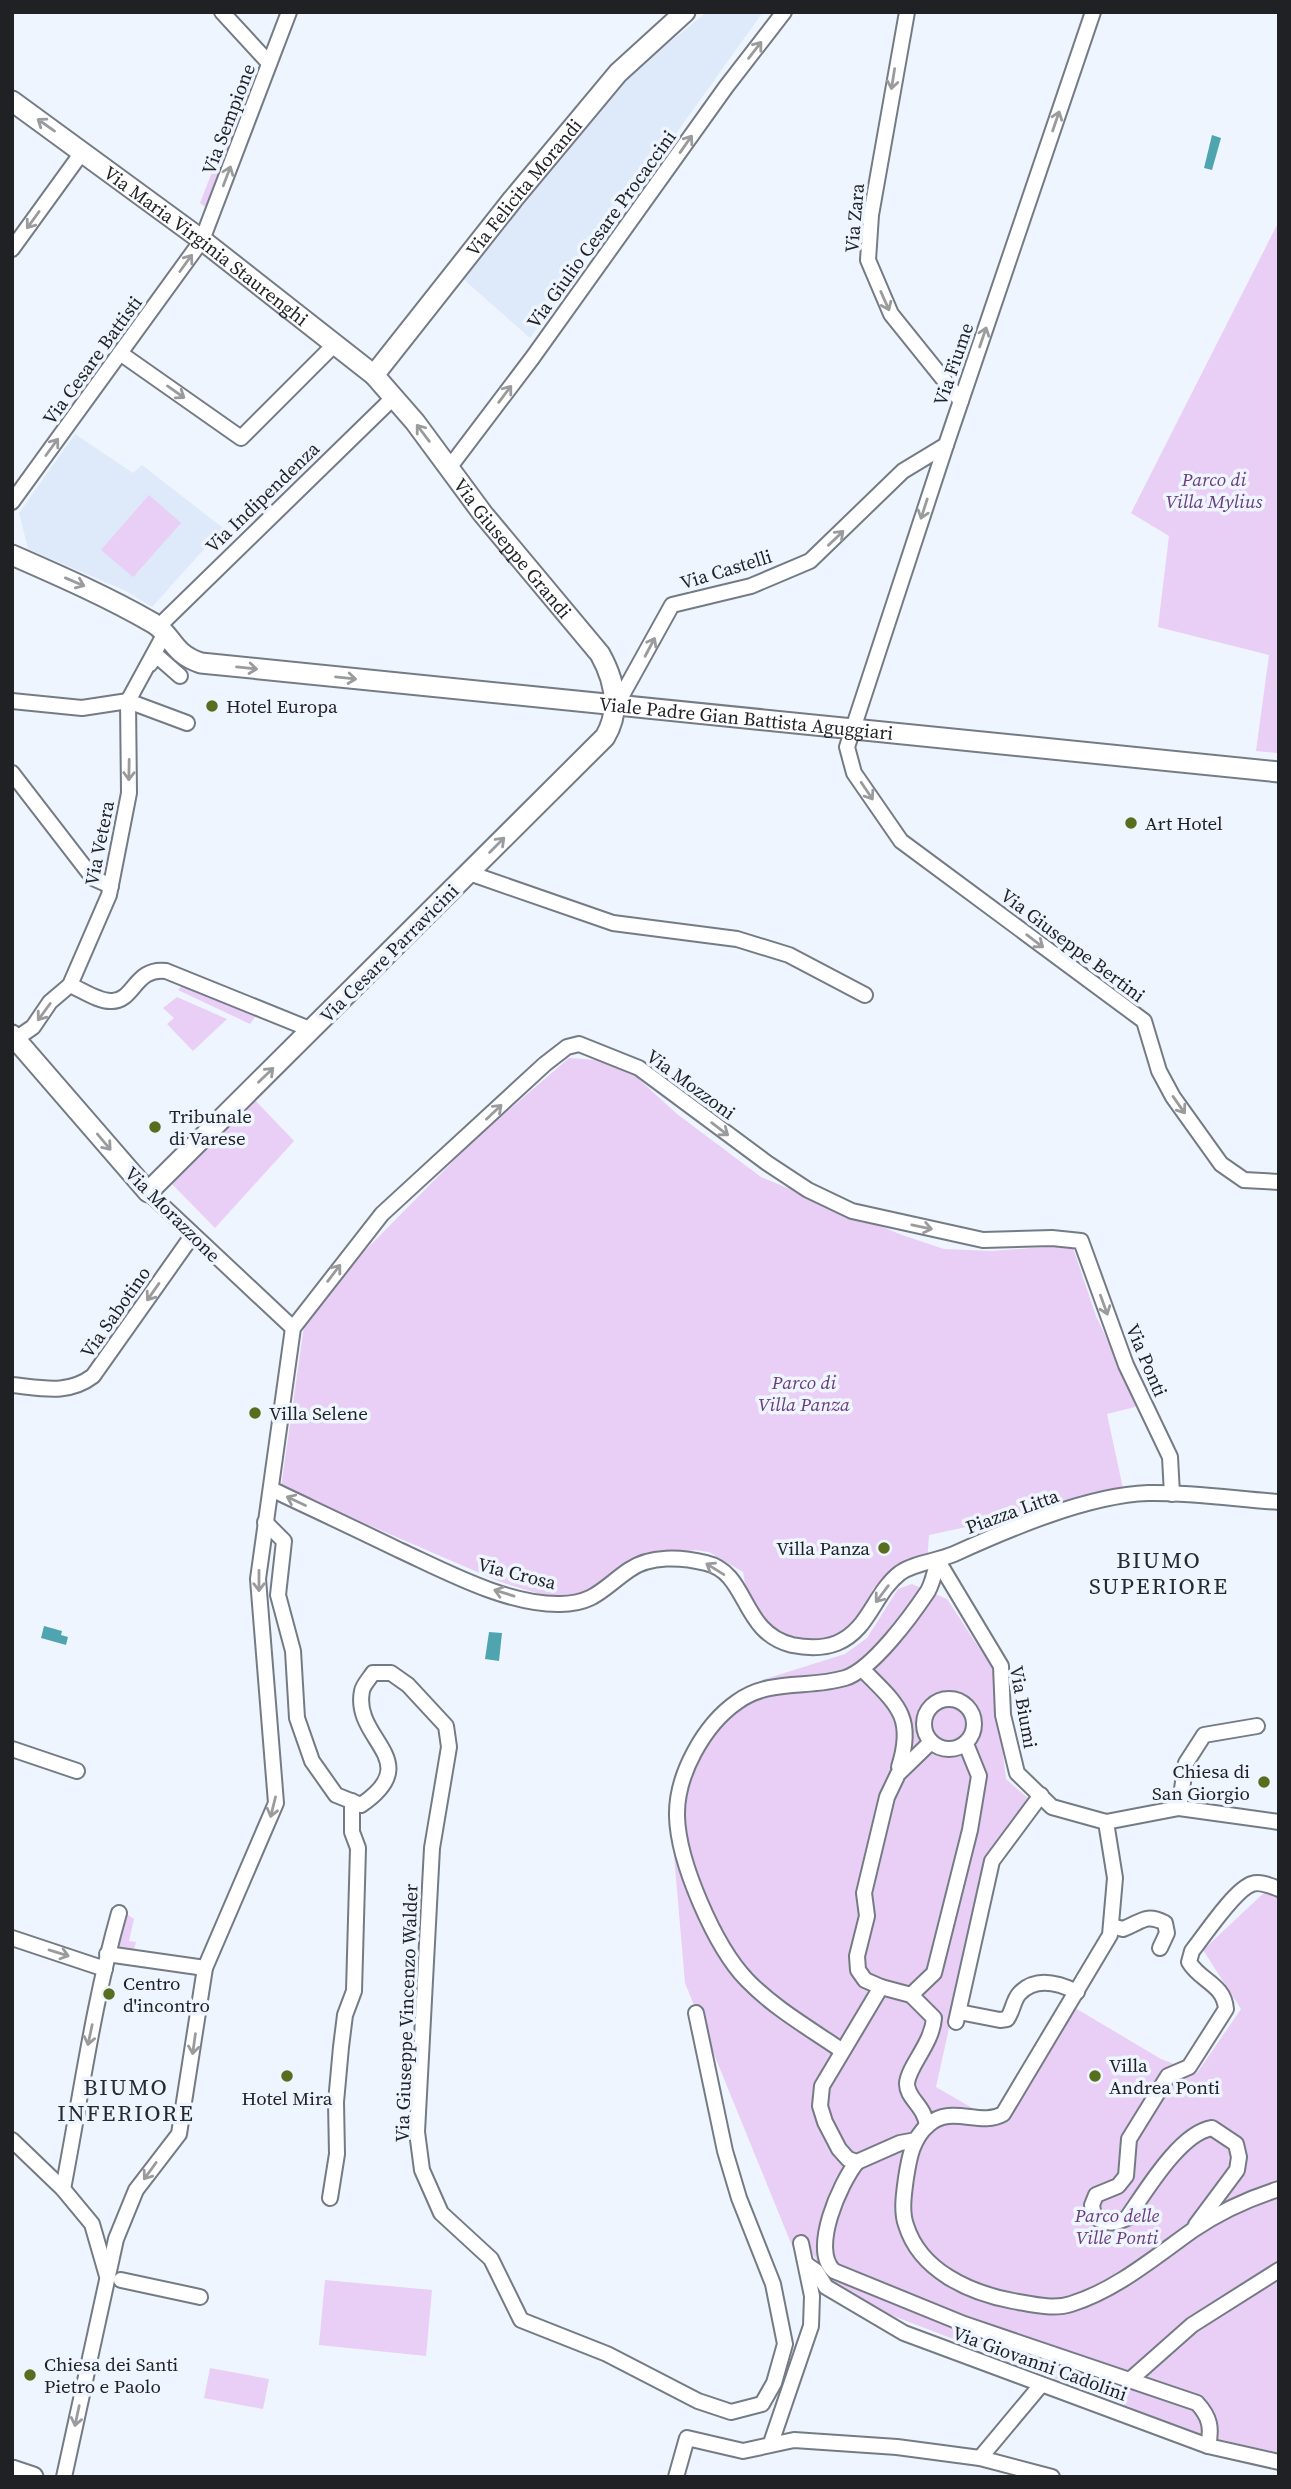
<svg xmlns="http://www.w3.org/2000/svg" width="1291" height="2489" viewBox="0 0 1291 2489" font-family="'Source Serif 4',serif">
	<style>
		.built { fill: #dee9fa }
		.green { fill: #e9cef6 }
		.water { fill: #4fa5af }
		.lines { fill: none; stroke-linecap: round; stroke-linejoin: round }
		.street-casing { stroke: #757b85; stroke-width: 18 }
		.secondary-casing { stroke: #757b85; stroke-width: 23 }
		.street { stroke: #fff; stroke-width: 14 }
		.secondary { stroke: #fff; stroke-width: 19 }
		.oneway { stroke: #9a9b9d }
		.poi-dot { fill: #576e1e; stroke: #eff5fe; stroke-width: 2.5 }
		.labels { text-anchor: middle; stroke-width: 7; stroke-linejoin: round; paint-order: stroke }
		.street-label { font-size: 19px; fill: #1f2125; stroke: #eff5fe }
		.park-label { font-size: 19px; font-style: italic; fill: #6a3e7e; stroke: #eff5fe }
		.poi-label { font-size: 19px; fill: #1f2125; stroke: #eff5fe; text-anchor: start }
		.quarter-label { font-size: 23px; letter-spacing: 2px; fill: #252931; stroke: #eff5fe }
	</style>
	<rect width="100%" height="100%" fill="#eff5fe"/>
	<!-- built -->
	<g class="built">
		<path d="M707,12H763L530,338L462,278L619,83Z"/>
		<path d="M75,434L133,473L142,465L223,528L152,607L126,591L28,549L19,513Z"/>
	</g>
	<!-- green -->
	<g class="green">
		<path d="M252,69L263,71L209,210L200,203Z"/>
		<path d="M1279,221V753L1256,751L1269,655L1158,627L1169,536L1131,513Z"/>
		<path d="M149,495L181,523L133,577L101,550Z"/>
		<path d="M185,982L258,1013L250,1024L178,990Z"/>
		<path d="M177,997L227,1019L193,1051L167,1024L174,1018L163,1008Z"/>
		<path d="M569,1058L597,1060L631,1072L677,1114L761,1177L902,1235L944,1249L992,1251L1072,1245L1096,1316L1139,1406L1107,1414L1124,1493L929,1535L927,1562L900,1565L887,1574L873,1589L862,1614L834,1638L816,1643L793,1640L751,1617L743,1572L709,1552L695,1550L647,1556L582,1599H555L498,1581L281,1487L304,1326L339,1277L474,1140Z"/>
		<path d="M252,1097L294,1141L215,1228L169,1181Z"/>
		<path d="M912,1584L947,1599L993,1669L1006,1779L1029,1799L986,1861L936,2087L993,2120L1065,2002L1161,2059L1197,2073L1241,2009L1203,1950L1268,1889L1279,1898V2453L1205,2436L878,2310L830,2281L812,2253L797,2258L685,1983L671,1820L703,1730L723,1704L762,1680L845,1654L867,1638L898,1589Z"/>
		<path d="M122,1911L134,1919L129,1941L136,1942L132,1956L109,1952Z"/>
		<path d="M325,2280L432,2290L426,2356L319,2345Z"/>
		<path d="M210,2368L269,2379L263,2409L204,2398Z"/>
	</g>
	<!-- water -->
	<g class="water">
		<path d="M1212,135L1221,138L1212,170L1204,168Z"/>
		<path d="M44,1626L62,1631L61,1635L68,1637L66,1645L41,1638Z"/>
		<path d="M489,1632L502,1633L499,1661L485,1659Z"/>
	</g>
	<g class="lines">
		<!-- street casing -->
		<g class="street-casing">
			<g id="street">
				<path d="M222,12L269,63"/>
				<path d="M907,12L871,215L868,260L891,314L961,401"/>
				<path d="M1093,12L946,445L847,747L854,773L901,841L1144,1021L1159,1071L1173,1097L1221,1164L1244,1180L1279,1182"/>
				<path d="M12,249L83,151"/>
				<path d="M120,353L241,438L335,344"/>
				<path d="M449,468L533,357L726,87L784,12"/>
				<path d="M12,502L202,240L289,12"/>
				<path d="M158,627L394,397"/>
				<path d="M150,664L156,655L180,676"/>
				<path d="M12,701L82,708L128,701L187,723"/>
				<path d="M616,706L672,605L751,586L810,561L903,471L946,445"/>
				<path d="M12,773L93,878L111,886"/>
				<path d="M469,873L613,923L737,939L789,955L865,995"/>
				<path d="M70,985C82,990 99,1002 112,1001C134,1001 135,967 166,971L312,1030"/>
				<path d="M17,1038L33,1027L50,1002L70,985L109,895L129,793L128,701L165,633"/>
				<path d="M148,1192L293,1328"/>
				<path d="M12,1385C42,1388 68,1395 93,1376L192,1236"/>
				<path d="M271,1489C313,1509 356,1529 399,1550C445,1571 507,1605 560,1604C594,1604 603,1588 629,1570C650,1555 682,1557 706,1563C749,1573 740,1632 792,1645C807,1648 822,1649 837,1643C869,1630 874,1593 900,1573C914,1563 938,1561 954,1554C1009,1529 1088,1495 1148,1493C1191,1492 1236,1499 1279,1502"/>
				<path d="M265,1522L284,1541L278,1595L293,1651L297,1718L312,1761L336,1795L361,1805C427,1760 352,1740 362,1691C363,1685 370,1678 373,1673H391L408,1685L446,1726L449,1747L432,1848L417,2132L422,2170L441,2213L491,2259L521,2320L607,2354L698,2401L731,2412L762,2404L774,2383L785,2344L773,2284L739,2198L725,2151L696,2013"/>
				<path d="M938,1561L1001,1666L1003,1715L1017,1773L1052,1807L1106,1822L1179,1808L1186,1763L1204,1735L1257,1726"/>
				<path d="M863,1670C897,1704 915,1717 899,1767"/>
				<circle cx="949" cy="1724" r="25"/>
				<path d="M12,1749L77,1771"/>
				<path d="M1179,1808L1279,1822"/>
				<path d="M1106,1822L1115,1878L1110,1935L1003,2114C980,2127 951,2104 928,2125C912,2139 909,2159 906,2178C904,2193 901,2211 906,2225C920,2271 970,2293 1013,2301C1031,2304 1053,2310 1071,2304C1116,2290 1155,2257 1193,2230C1218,2213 1250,2198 1279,2189"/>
				<path d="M1111,1926L1123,1929C1142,1922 1145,1913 1165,1923L1167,1933L1160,1948"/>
				<path d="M12,1938L105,1969"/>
				<path d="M107,1954L205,1968"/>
				<path d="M881,1987L911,1995L934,2018C932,2044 909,2065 907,2083C906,2098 925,2106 927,2126"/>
				<path d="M911,1995L934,1973L970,1830L979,1776L966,1744"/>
				<path d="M959,2012L1000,2020L1007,2019C1013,2011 1013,2001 1019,1994C1035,1976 1059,1983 1077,1992"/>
				<path d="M956,2022L992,1861L1041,1795"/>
				<path d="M841,2050C809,2028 774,2008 747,1980C715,1947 678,1862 677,1816C676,1775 704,1725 737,1702C770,1678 809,1689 845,1678C872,1670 912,1615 928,1591C933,1582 935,1570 938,1561"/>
				<path d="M12,2140L63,2189L92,2224L107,2276"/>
				<path d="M916,2140L900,2143L857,2162L848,2159L839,2149L825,2122L820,2106L822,2086L881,1987L865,1980L858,1970L857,1956L867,1916L864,1893L887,1797L898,1774L931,1742"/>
				<path d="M857,2162C840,2183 810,2250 834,2271L964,2324L1197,2403C1210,2417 1212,2428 1208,2446"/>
				<path d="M63,2189C81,2096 93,2004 119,1913"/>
				<path d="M330,2198L337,2154L336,2102L341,2047L345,2015L354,1991L358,1848L352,1832V1801"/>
				<path d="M1196,2225L1237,2170L1239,2157L1236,2144L1212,2128C1180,2133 1146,2191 1127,2218C1114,2224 1106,2225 1094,2216L1092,2205L1096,2195L1118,2186L1126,2176L1129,2139L1168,2076L1189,2067L1226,2009C1224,1984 1200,1981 1189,1962L1192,1951C1204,1936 1235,1889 1252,1884C1260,1881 1271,1886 1279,1889"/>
				<path d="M806,2264L816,2271L826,2287L904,2333L1208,2446L1279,2462"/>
				<path d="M121,2280L200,2297"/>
				<path d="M1131,2379L1192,2325L1279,2270"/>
				<path d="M771,2443L811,2326L812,2296L801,2243"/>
				<path d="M980,2458L1041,2385"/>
				<path d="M64,2477L116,2239L136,2190L179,2134L205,1968L276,1803L258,1579L293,1328L382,1214L545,1064L567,1047L579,1044L639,1068L767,1163L808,1190L852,1211L983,1240L1052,1238L1081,1241L1126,1365L1170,1457L1172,1494"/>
				<path d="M676,2477L687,2438L743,2451L794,2440L897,2447L980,2458L1052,2477"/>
			</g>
		</g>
		<!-- secondary casing -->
		<g class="secondary-casing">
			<g id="secondary">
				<path id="s1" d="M12,101L202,240L374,375L415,422L483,514L600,654C615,681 621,710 605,737L148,1192L12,1035"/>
				<path id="s2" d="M374,375L513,199L618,73L685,12"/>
				<path id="s3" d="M12,555C60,576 108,597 153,623C174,636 171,653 201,663L1279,772"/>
				<path d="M12,2470L33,2477"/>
			</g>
		</g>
		<!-- street -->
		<use href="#street" class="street"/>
		<!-- secondary -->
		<use href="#secondary" class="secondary"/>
	</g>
	<!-- one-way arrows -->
	<defs><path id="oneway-shaft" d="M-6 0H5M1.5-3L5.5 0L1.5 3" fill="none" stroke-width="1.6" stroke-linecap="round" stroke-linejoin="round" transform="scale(1.75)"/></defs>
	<g class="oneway">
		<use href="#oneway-shaft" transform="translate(755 50) rotate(-52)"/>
		<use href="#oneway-shaft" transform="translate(893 79) rotate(99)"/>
		<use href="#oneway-shaft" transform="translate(1056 121) rotate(-71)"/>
		<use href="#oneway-shaft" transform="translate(46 125) rotate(-145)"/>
		<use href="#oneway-shaft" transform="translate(686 144) rotate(-55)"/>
		<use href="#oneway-shaft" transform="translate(227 176) rotate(-69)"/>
		<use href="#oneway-shaft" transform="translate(33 220) rotate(126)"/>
		<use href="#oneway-shaft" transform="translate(186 263) rotate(-54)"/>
		<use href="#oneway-shaft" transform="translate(885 301) rotate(66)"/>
		<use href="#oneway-shaft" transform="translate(983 337) rotate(-71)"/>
		<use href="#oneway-shaft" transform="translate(176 392) rotate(35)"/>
		<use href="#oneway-shaft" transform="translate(505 394) rotate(-53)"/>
		<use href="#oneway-shaft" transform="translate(423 433) rotate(-127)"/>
		<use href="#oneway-shaft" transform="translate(52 447) rotate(-54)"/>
		<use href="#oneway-shaft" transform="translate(924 509) rotate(108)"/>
		<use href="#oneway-shaft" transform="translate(836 538) rotate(-44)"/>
		<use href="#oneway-shaft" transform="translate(75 582) rotate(23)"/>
		<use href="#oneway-shaft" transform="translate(650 647) rotate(-62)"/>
		<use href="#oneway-shaft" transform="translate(247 668) rotate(6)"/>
		<use href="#oneway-shaft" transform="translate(346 678) rotate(6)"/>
		<use href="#oneway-shaft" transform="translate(129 770) rotate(91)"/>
		<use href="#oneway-shaft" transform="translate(867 791) rotate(56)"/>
		<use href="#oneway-shaft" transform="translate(497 845) rotate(-45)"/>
		<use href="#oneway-shaft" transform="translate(1035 941) rotate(37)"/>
		<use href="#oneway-shaft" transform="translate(44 1012) rotate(126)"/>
		<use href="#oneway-shaft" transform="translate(266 1075) rotate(-44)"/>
		<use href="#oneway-shaft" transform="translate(1179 1105) rotate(55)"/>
		<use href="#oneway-shaft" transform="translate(494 1112) rotate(-43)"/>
		<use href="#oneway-shaft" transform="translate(720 1129) rotate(37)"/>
		<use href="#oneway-shaft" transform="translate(104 1142) rotate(50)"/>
		<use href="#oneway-shaft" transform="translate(922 1227) rotate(12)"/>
		<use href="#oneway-shaft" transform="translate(334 1273) rotate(-53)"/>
		<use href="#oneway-shaft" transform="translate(153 1292) rotate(125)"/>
		<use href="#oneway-shaft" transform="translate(1104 1305) rotate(70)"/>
		<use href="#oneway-shaft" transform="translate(296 1501) rotate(-155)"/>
		<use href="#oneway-shaft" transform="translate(715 1569) rotate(-148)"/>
		<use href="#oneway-shaft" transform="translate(259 1581) rotate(90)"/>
		<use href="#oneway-shaft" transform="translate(504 1593) rotate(-163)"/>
		<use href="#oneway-shaft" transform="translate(882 1594) rotate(127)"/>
		<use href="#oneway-shaft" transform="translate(273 1807) rotate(104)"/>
		<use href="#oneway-shaft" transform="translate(59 1953) rotate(17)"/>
		<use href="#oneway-shaft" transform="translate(90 2035) rotate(102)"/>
		<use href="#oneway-shaft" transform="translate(194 2044) rotate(98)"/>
		<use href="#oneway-shaft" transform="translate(150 2171) rotate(126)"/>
		<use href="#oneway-shaft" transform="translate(77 2416) rotate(102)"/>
	</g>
	<!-- markers -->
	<g class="poi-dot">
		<circle cx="212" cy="706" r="7"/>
		<circle cx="1131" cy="823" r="7"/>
		<circle cx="155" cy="1127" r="7"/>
		<circle cx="255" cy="1413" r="7"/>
		<circle cx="884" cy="1548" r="7"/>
		<circle cx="1264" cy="1782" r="7"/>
		<circle cx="109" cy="1994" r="7"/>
		<circle cx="287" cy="2076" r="7"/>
		<circle cx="1095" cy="2076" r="7"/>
		<circle cx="30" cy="2375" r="7"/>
	</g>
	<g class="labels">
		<!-- street labels -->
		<g class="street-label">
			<text transform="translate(228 119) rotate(-69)" y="7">Via Sempione</text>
			<text dy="7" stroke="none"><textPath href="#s2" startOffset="240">Via Felicita Morandi</textPath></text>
			<text transform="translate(854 218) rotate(-85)" y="7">Via Zara</text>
			<text transform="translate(601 229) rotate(-54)" y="7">Via Giulio Cesare Procaccini</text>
			<text dy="7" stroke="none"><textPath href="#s1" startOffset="242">Via Maria Virginia Staurenghi</textPath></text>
			<text transform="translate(92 360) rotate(-54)" y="7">Via Cesare Battisti</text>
			<text transform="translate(953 364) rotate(-71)" y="7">Via Fiume</text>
			<text transform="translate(262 497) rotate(-44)" y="7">Via Indipendenza</text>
			<text dy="7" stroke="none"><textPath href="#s1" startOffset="676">Via Giuseppe Grandi</textPath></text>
			<text transform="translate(726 569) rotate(-17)" y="7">Via Castelli</text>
			<text dy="7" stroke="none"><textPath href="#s3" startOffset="768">Viale Padre Gian Battista Aguggiari</textPath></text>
			<text transform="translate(99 843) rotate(-79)" y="7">Via Vetera</text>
			<text transform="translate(1073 945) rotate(37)" y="7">Via Giuseppe Bertini</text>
			<text transform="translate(389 953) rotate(-45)" y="7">Via Cesare Parravicini</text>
			<text transform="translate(691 1084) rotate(36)" y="7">Via Mozzoni</text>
			<text transform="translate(173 1214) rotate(45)" y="7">Via Morazzone</text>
			<text transform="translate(115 1312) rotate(-55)" y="7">Via Sabotino</text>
			<text transform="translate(1147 1360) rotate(67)" y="7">Via Ponti</text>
			<text transform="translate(1012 1511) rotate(-20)" y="7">Piazza Litta</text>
			<text transform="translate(517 1573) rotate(14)" y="7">Via Crosa</text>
			<text transform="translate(1024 1707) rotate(80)" y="7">Via Biumi</text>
			<text transform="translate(406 2013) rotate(-88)" y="7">Via Giuseppe Vincenzo Walder</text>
			<text transform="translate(1040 2363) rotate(20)" y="7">Via Giovanni Cadolini</text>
		</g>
		<!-- park labels -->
		<g class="park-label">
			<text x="1214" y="486">Parco di<tspan x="1214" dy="22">Villa Mylius</tspan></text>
			<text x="804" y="1389">Parco di<tspan x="804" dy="22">Villa Panza</tspan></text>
			<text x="1117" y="2222">Parco delle<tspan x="1117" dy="22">Ville Ponti</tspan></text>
		</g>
		<!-- poi labels -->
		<g class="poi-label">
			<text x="226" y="713">Hotel Europa</text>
			<text x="1145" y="830">Art Hotel</text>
			<text x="169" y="1123">Tribunale<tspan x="169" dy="22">di Varese</tspan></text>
			<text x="269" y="1420">Villa Selene</text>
			<text x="870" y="1555" text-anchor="end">Villa Panza</text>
			<text x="1250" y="1778" text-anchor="end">Chiesa di<tspan x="1250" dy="22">San Giorgio</tspan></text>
			<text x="123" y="1990">Centro<tspan x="123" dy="22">d'incontro</tspan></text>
			<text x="1109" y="2072">Villa<tspan x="1109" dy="22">Andrea Ponti</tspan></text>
			<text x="287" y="2105" text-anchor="middle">Hotel Mira</text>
			<text x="44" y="2371">Chiesa dei Santi<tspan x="44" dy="22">Pietro e Paolo</tspan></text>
		</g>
		<!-- quarter labels -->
		<g class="quarter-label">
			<text x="1159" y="1568">BIUMO<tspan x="1159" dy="26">SUPERIORE</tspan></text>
			<text x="126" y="2095">BIUMO<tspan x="126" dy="26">INFERIORE</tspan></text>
		</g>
	</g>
	<!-- border -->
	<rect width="1291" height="2489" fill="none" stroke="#1f2125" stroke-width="28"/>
</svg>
